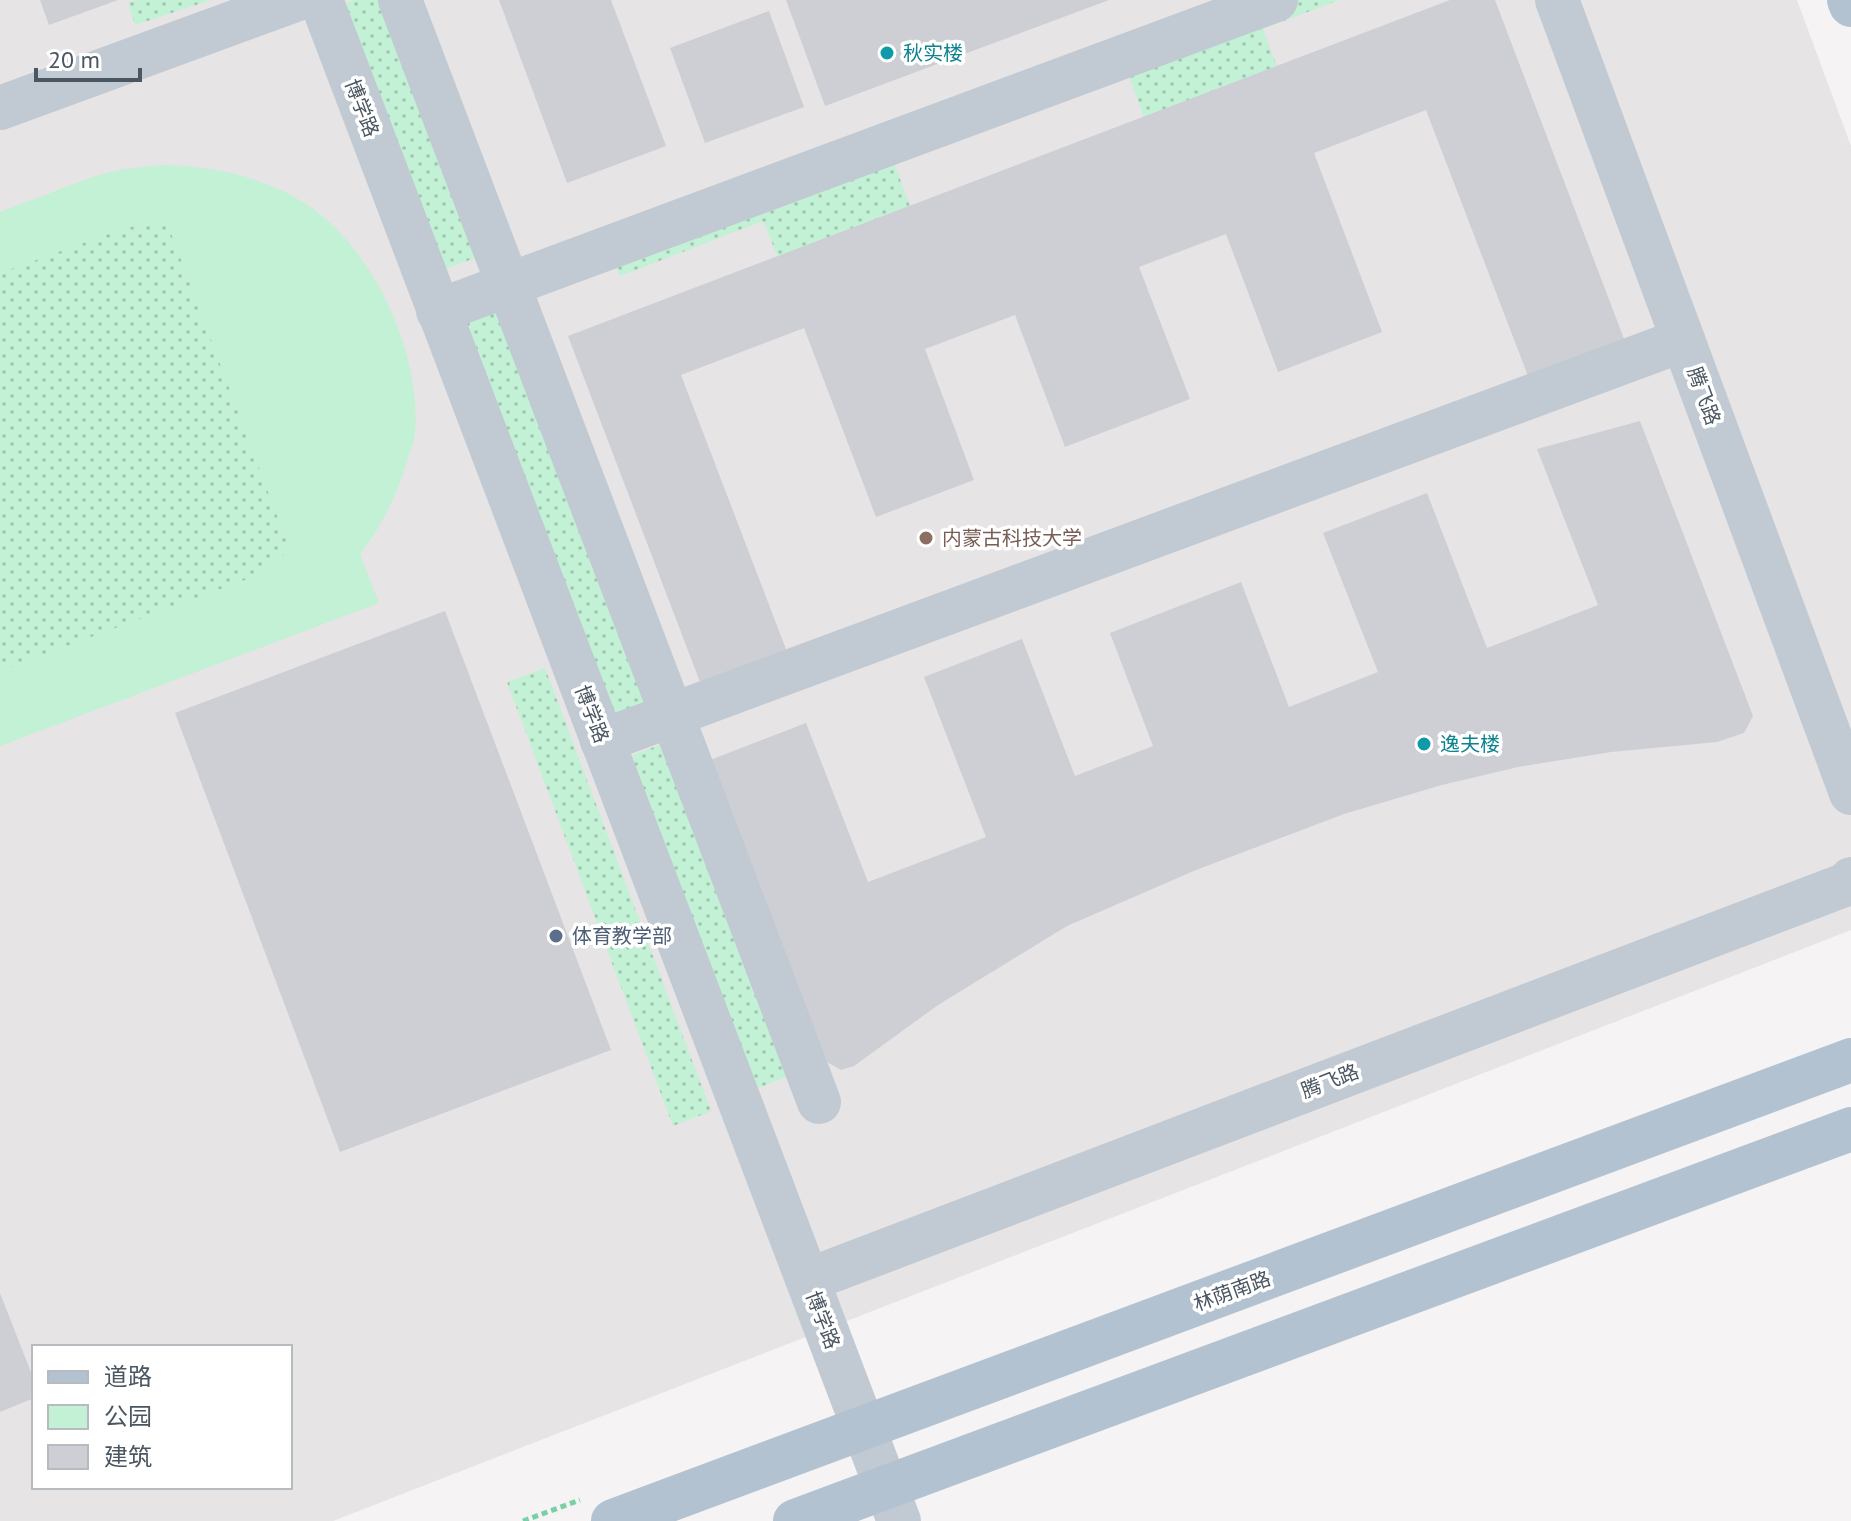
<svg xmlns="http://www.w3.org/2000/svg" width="1851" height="1521" viewBox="0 0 1851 1521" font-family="'PT Sans','Noto Sans SC',sans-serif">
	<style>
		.education { fill: #e6e4e5; fill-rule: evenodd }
		.grass { fill: url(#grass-dots) }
		.park { fill: #c3f1d5 }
		.building { fill: #cdcfd5 }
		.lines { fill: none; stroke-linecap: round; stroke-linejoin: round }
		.path { stroke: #7ad0a6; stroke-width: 5; stroke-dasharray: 6 4; stroke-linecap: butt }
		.minor { stroke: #c1cad2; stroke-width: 44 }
		.major { stroke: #b3c2d1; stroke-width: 44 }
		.culture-dot { fill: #0f9aa8; stroke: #fff; stroke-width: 3 }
		.education-dot { fill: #8d6e63; stroke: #fff; stroke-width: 3 }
		.service-dot { fill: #5c6f8a; stroke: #fff; stroke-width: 3 }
		.labels { text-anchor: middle; stroke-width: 7; stroke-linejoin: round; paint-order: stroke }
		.culture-label { font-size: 20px; fill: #0d838f; stroke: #fff; text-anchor: start }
		.street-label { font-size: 20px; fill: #4a5661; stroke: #fff }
		.education-label { font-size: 20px; fill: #785e54; stroke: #fff; text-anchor: start }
		.service-label { font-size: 20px; fill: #4e5e75; stroke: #fff; text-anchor: start }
	</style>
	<defs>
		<pattern id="grass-dots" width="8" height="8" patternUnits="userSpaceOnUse" patternTransform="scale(2)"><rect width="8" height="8" fill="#c3f1d5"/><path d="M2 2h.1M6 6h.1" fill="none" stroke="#a0c6b0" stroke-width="1.8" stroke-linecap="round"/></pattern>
	</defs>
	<rect width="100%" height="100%" fill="#f5f3f3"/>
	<!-- education -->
	<path class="education" d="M0,0H1797L1851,146V930L333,1521H0ZM34,1347H290V1487H34Z"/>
	<!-- grass -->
	<g class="grass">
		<path d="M137,0H211L135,25L128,3Z"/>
		<path d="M355,0H390L485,254L438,272L339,6Z"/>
		<path d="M1298,0H1339L1263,29L1277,66L1144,117L1128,74L1139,57Z"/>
		<path d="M893,160L910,206L778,257L763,221L620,276L610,251Z"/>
		<path d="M167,222L290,550L256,576L0,671V273L127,227Z"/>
		<path d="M504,307L658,710L614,727L459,324Z"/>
		<path d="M545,668L711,1111L673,1126L507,682Z"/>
		<path d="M670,741L797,1073L750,1091L623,759Z"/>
	</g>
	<!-- park -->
	<path class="park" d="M163,165C213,166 260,176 303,202C372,244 422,353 415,433C414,443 409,453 407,462C396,496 382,526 360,554L379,603L0,746V671L256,576L290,550L167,222L127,227L0,273V212L95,176L123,169Z"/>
	<!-- building -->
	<g class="building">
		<path d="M40,0H118L49,25Z"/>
		<path d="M499,0H611L666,146L567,183Z"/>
		<path d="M786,0H1109L825,106Z"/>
		<path d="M1450,0H1495L1634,365L1538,402L1426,110L1314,153L1382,332L1278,372L1226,234L1139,267L1190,399L1065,447L1015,315L925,349L974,480L876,517L804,328L681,375L799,683L713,716L568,336Z"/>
		<path d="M769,11L804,107L705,143L670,48Z"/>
		<path d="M1640,421L1753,716L1744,733L1717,742L1611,752L1518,767L1442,785L1344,814L1196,870L1067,926L938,1005L854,1066L841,1070L827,1062L710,760L806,723L868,882L986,837L924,677L1022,639L1075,776L1153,746L1110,633L1241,582L1289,707L1378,672L1323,533L1427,493L1487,648L1598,605L1537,449Z"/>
		<path d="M445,611L611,1050L340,1152L175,713Z"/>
		<path d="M0,1293L34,1380V1398L0,1412Z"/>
	</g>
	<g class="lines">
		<!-- path -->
		<path class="path" d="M523,1521L580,1500"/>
		<!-- minor -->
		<g class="minor">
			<path d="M321,0L899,1521"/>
			<path d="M400,0L819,1102"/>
			<path d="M1557,0L1851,793"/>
			<path d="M0,108L295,0"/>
			<path d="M438,311L1276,0"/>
			<path d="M602,741L1683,340"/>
			<path d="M808,1280L1847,884L1851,879"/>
		</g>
		<!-- major -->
		<g class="major">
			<path d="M1849,0L1851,5"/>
			<path d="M613,1521L1851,1060"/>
			<path d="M795,1521L1851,1129"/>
		</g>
	</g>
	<!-- markers -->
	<g class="culture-dot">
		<circle cx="887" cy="53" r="8"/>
		<circle cx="1424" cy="744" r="8"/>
	</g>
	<circle class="education-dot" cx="926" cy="538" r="8"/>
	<circle class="service-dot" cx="556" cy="936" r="8"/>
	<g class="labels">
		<!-- culture labels -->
		<g class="culture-label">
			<text x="903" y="60">秋实楼</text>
			<text x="1440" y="751">逸夫楼</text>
		</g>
		<!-- street labels -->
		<g class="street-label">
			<text transform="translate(362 108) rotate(69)" y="7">博学路</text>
			<text transform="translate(1704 396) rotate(70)" y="7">腾飞路</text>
			<text transform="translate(592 714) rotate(69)" y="7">博学路</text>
			<text transform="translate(1330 1081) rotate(-21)" y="7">腾飞路</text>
			<text transform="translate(1232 1291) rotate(-20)" y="7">林荫南路</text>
			<text transform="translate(823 1320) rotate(69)" y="7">博学路</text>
		</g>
		<!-- education labels -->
		<g class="education-label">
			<text x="942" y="545">内蒙古科技大学</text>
		</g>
		<!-- service labels -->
		<g class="service-label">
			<text x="572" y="943">体育教学部</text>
		</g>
	</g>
	<!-- legend -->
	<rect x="32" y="1345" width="260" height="144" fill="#ffffff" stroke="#b7bbc0" stroke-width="2"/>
	<rect x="48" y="1371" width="40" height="12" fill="#b3c2d1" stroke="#b7bbc0" stroke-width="2"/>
	<text x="104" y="1385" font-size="24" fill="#4a5661">道路</text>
	<rect x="48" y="1405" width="40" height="24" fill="#c3f1d5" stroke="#b7bbc0" stroke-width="2"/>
	<text x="104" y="1425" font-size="24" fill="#4a5661">公园</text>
	<rect x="48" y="1445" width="40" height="24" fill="#cdcfd5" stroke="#b7bbc0" stroke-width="2"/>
	<text x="104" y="1465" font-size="24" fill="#4a5661">建筑</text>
	<!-- scale -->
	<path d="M36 68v12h104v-12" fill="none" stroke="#4a5661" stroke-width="4"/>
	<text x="48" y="68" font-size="24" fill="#4a5661" stroke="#ffffff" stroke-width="6" paint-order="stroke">20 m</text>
</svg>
